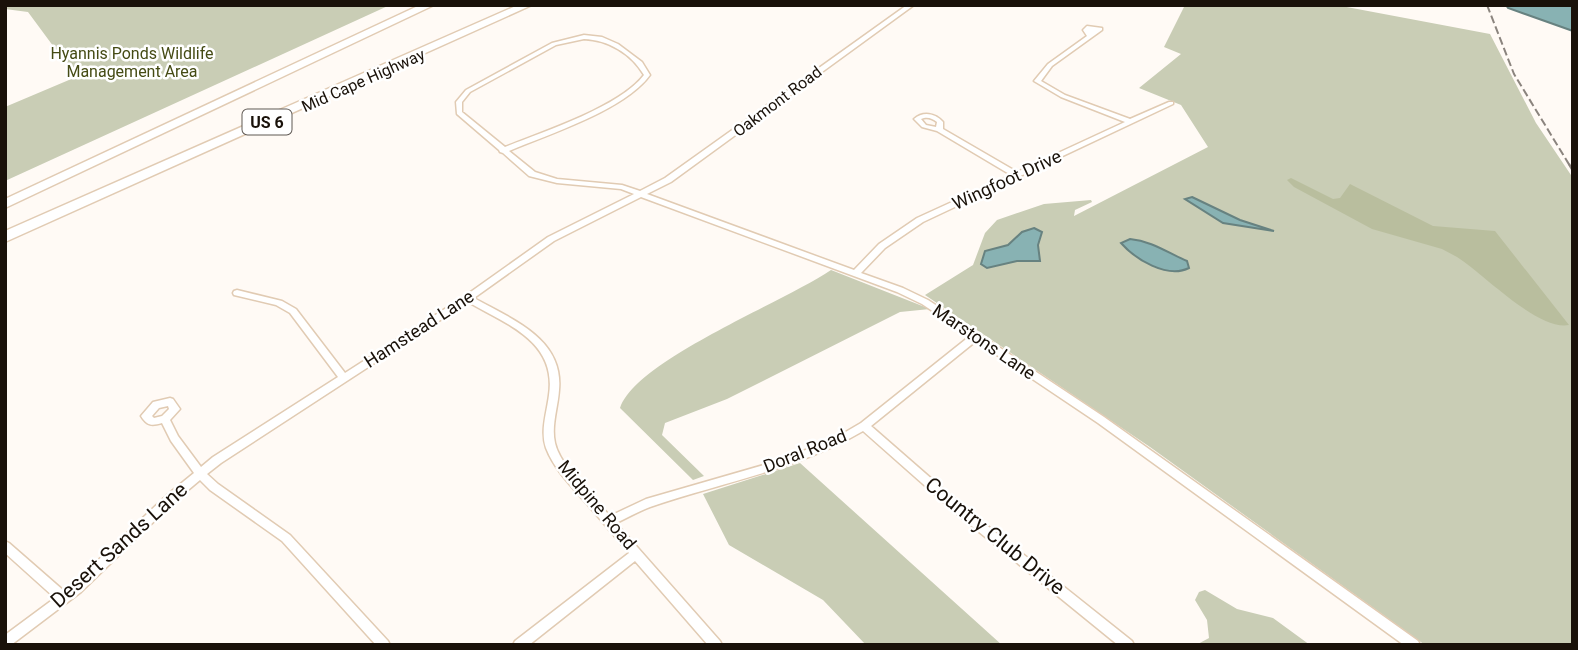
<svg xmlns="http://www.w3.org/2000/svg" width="1578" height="650" viewBox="0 0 1578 650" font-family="Roboto,sans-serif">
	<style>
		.green { fill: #c9cdb5 }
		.forest { fill: #b9be9e }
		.water { fill: #88b2b3; stroke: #678280; stroke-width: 2 }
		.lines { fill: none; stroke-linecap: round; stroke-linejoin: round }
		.minor-casing { stroke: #e1cbb3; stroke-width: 3 }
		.motorway-casing { stroke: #e1cbb3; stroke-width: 3 }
		.minor { fill: #fff; fill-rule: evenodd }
		.motorway { fill: #fff; fill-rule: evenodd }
		.rail-far1 { stroke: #8b847e; stroke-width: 2; stroke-dasharray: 8 3.5; stroke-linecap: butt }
		.rail { stroke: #8b847e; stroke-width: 2.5; stroke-dasharray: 10 5; stroke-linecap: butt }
		.labels { text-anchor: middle; stroke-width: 5; stroke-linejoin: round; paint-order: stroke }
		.far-park-label { font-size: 16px; fill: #454b14; stroke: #fff }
		.far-street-label { font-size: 16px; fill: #191109; stroke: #fff }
		.shield { fill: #fff; stroke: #5e5853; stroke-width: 2 }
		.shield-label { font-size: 16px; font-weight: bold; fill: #191109 }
		.street-label { font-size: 18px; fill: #191109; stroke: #fff }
		.near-street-label { font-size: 21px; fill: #191109; stroke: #fff }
	</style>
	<rect width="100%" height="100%" fill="#fffaf5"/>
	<!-- green -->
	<g class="green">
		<path d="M5,5L30,7L390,5L5,181V107L76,77L28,12L5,9Z"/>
		<path d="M1185,5H1336L1490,34L1536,123L1573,178V645H1425L1150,447L925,295L973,265L985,233L997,220L1044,204L1091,200L1092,202L1075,210L1074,216L1208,147L1181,105L1139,88L1181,54L1164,47Z"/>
		<path d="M831,270L930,309L900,312L727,399L665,423L662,435L704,476L693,480L620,408C636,360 784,302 831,270Z"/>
		<path d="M800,463L1002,645H866L823,600L729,545L703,494Z"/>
		<path d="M1205,590L1237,609L1273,618L1310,645H1196L1209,638L1207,620L1195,600L1199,592Z"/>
	</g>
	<!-- forest -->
	<path class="forest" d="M1291,178L1333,199L1340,198L1350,184L1433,226L1495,231L1569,325C1538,331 1485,275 1457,257L1442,249L1372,229L1294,187L1287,180Z"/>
	<!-- water -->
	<g class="water">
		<path d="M1506,5H1573V31L1508,8Z"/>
		<path d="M1192,197L1240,220L1274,231L1223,223L1185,199Z"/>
		<path d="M1034,228L1042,232L1038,245L1040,261H1017L987,268L981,264L985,251L1008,245L1022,232Z"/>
		<path d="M1130,239C1152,241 1168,253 1187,261L1189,268C1167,279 1135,259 1121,243Z"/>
	</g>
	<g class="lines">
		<!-- minor casing -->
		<g class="minor-casing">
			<path id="minor" d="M907,5H914L671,182L647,194L854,270L879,244L917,218L1011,175L937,131L922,127L914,119C923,111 935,113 943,122V129L1017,172L1125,122L1061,97L1034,81L1048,64L1087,36L1083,30L1087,26L1102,28V30L1052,66L1041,81L1065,95L1130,119L1169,102H1173V104L923,222L885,248L861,273L903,288L928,300L1104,417L1418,641L1420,645H1404L1098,423L976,341L871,426L965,508L1132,641L1134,645H1118L957,514L863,431C797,470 722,482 650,507C639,511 627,518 616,523L720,641L722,645H708L635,561L529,645H513L515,641L629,553C615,537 601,520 587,504C572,487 554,469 546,448C540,431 547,412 549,395C557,341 506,324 468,302L221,463L207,474L218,484L290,535L388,641L390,645H376L282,541L210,490L200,480L175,501L81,592L11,645H5V635L55,598L5,553V541L9,543L64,591L73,584L167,495L194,473L171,441L162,423C152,426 147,426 141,416L153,402L170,398L173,399L180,409L170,420L178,436L201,467L213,457L338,377L290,313L276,305L234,295L233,293L234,291L237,290L282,301L296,309L345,373L465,296L548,237L634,194L621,189L557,183L529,176L503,153L500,152L499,150L457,114L456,102L466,90L552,43L584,35L602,37L618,44L642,62L650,75C625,110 549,134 509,151L535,172L557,179L622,185L640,191L665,178ZM584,39C608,40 631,53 644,75C620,107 542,132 505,147L462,112V102L470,92L556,45ZM924,118C929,117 933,119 937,122L936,127L926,125L921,119ZM641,197L897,292L922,304L970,336L861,423L832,440L774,462L646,499L610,516C594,498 560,466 555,443C551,426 558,407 559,390C564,338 511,319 474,298L554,241ZM168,406L169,409L162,416L154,418L152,416L159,408Z"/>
		</g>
		<!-- motorway casing -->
		<g class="motorway-casing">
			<g id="motorway">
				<path d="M420,5H434L5,208V199Z"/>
				<path d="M518,5H532L5,242V231Z"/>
			</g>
		</g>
		<!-- minor -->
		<use href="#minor" class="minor"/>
		<!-- motorway -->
		<use href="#motorway" class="motorway"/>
		<!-- rail-far1 -->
		<path class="rail-far1" d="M1487,5L1514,74L1570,166"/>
		<!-- rail -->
		<path class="rail" d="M1569,164L1573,171"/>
	</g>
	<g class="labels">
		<!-- far-park labels -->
		<g class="far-park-label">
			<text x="132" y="59">Hyannis Ponds Wildlife<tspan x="132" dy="18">Management Area</tspan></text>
		</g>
		<!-- far-street labels -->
		<g class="far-street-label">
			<text transform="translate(363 80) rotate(-24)" y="6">Mid Cape Highway</text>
			<text transform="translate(777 101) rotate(-37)" y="6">Oakmont Road</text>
		</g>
		<!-- shield labels -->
		<rect class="shield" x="242.5" y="109.5" width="49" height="25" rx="5"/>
		<g class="shield-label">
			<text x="267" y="128">US 6</text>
		</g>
		<!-- street labels -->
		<g class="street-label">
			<text transform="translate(1007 180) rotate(-25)" y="6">Wingfoot Drive</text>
			<text transform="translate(419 329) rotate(-33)" y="6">Hamstead Lane</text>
			<text transform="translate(984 342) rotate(34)" y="6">Marstons Lane</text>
			<text transform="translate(805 451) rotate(-22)" y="6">Doral Road</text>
			<text transform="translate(597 505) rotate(50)" y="6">Midpine Road</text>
		</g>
		<!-- near-street labels -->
		<g class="near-street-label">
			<text transform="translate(995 536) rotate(39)" y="7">Country Club Drive</text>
			<text transform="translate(119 545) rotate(-42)" y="7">Desert Sands Lane</text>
		</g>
	</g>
	<!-- border -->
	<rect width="1578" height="650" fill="none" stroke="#191109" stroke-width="14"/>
</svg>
